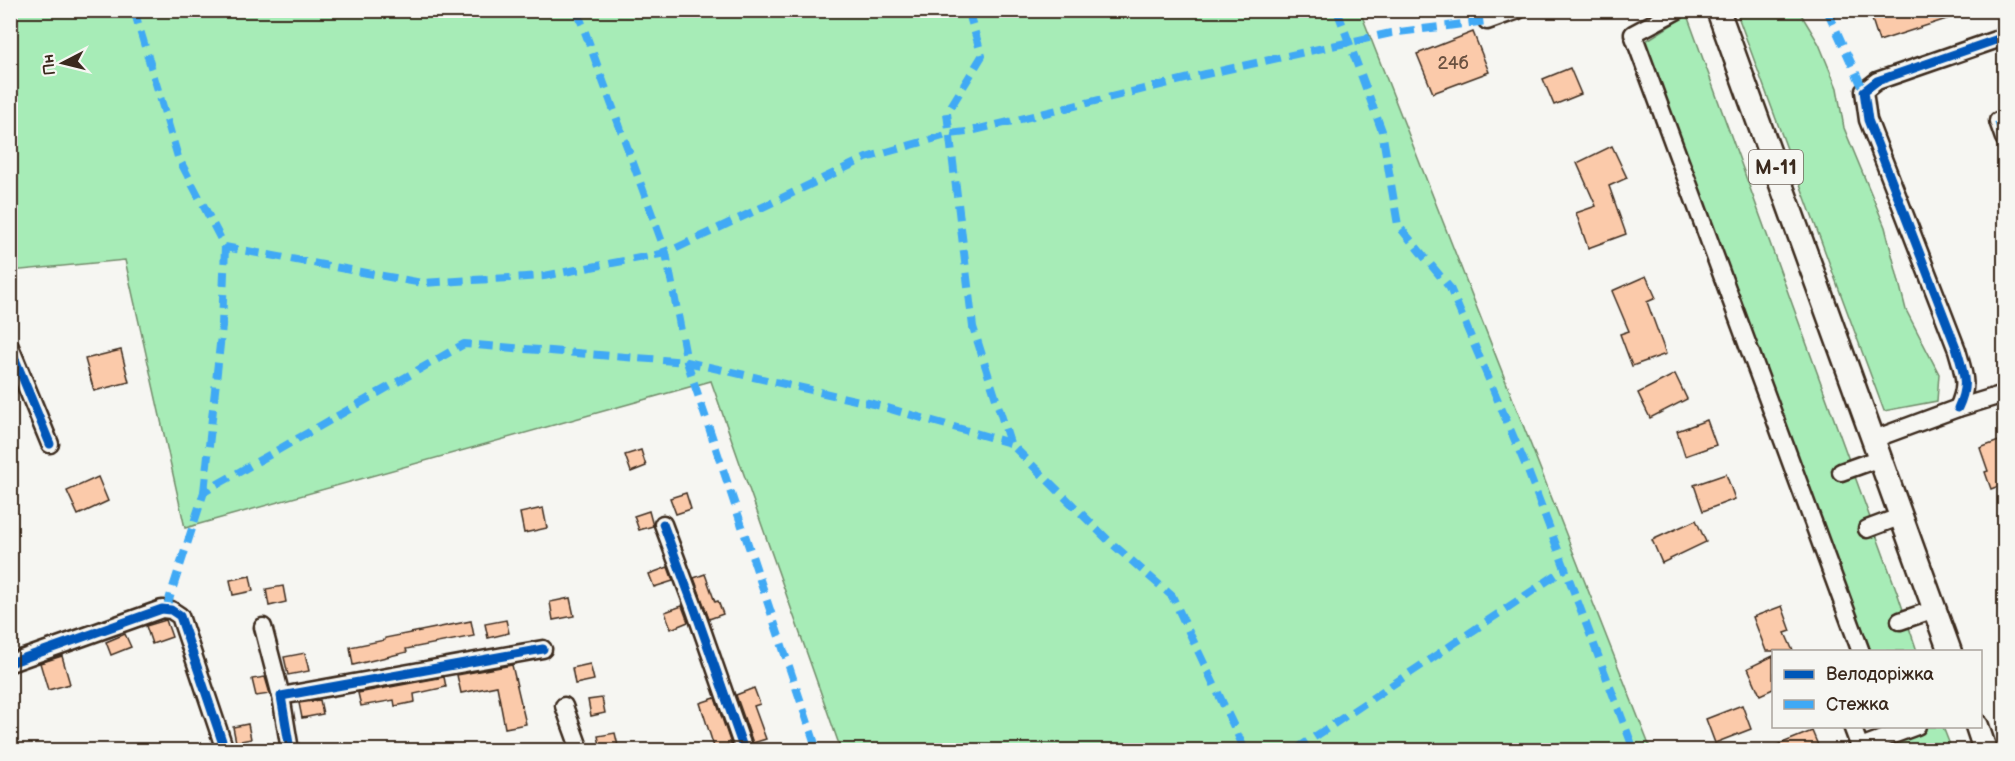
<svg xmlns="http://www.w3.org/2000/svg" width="2015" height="761" viewBox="0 0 2015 761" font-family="'Balsamiq Sans',sans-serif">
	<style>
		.green { fill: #a7ecb7; stroke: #718b6a; stroke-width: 1.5 }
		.building { fill: #fbcaaa; stroke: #3b2a1e; stroke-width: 1.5 }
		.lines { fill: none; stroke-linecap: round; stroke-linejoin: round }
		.minor-casing { stroke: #3b2a1e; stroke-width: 21 }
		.highway-casing { stroke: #3b2a1e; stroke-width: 27 }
		.minor { stroke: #f6f6f2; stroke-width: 16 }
		.highway { stroke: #f6f6f2; stroke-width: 22 }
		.quiet { stroke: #3fa9f5; stroke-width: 8; stroke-dasharray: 15 8; stroke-linecap: butt }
		.cycleway-casing { stroke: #f6f6f2; stroke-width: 13 }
		.cycleway { stroke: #0057b8; stroke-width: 9 }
		.labels { text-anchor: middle; stroke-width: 4.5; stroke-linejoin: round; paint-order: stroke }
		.number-label { font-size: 18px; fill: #6b5241 }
		.shield { fill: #f6f6f2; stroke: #73675e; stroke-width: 1.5 }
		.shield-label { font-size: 20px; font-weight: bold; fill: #3b2a1e }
	</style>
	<rect width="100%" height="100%" fill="#f6f6f2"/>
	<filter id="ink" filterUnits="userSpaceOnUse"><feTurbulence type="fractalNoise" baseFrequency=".0167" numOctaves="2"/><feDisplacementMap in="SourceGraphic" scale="12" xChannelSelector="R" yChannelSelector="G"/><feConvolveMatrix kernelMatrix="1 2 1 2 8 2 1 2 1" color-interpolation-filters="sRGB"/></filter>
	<g filter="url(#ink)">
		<!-- green -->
		<g class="green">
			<path d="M11,10L1360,11L1651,750H841L711,381L185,528L125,260L11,271Z"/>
			<path d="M1736,11H1799L1819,44L1837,88L1844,128L1885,227L1906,310L1939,374L1937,401L1884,411Z"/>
			<path d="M1687,15L1897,592L1917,651H1861L1641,44Z"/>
			<path d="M1889,727H1943L1952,750H1898Z"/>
		</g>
		<!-- building -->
		<g class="building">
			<path d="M1869,10H1965V13L1879,41Z"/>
			<path d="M1473,32L1489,72L1433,93L1417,54Z"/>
			<path d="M1570,68L1581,94L1554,105L1543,79Z"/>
			<path d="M1612,146L1627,178L1609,186L1626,234L1588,248L1576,213L1596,206L1577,163Z"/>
			<path d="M1646,276L1656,298L1647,302L1666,354L1632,366L1620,334L1629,331L1612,291Z"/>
			<path d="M121,350L129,382L94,391L85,359Z"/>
			<path d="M1675,374L1687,399L1650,418L1638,393Z"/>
			<path d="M1707,420L1716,445L1685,456L1677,431Z"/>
			<path d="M2004,439V484L1991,489L1985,472L1988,471L1980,448Z"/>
			<path d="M641,450L646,466L631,472L625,455Z"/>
			<path d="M1726,474L1735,499L1703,511L1694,485Z"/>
			<path d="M98,477L108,501L78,515L67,491Z"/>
			<path d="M686,493L691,509L676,514L670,498Z"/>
			<path d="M543,508L547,528L524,533L520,513Z"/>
			<path d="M649,511L653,526L639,530L634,516Z"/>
			<path d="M1696,520L1706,542L1662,563L1652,540Z"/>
			<path d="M668,567L673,581L654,587L649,574Z"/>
			<path d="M705,574L715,602L718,601L723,614L709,619L694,578Z"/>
			<path d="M250,576L253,591L233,595L230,580Z"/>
			<path d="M283,586L286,602L269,606L266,589Z"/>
			<path d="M570,598L574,616L553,620L550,602Z"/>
			<path d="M682,606L688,622L671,629L665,612Z"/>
			<path d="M1782,606L1791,631L1785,633L1793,651H1766L1753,617Z"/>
			<path d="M166,620L172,637L152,644L146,626Z"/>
			<path d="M506,620L509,633L488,638L485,624Z"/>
			<path d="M471,621L474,636L406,649L407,652L353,665L350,647L385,640V638Z"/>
			<path d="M125,634L131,647L111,655L106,642Z"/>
			<path d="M305,653L309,671L288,675L284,657Z"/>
			<path d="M62,656L70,684L48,690L40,663Z"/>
			<path d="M1773,656V689L1760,695L1748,668Z"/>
			<path d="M590,664L594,680L575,684L572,668Z"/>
			<path d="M512,665L526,724L505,728L497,686L461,693L457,675Z"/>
			<path d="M265,677L270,694L256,696L252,679Z"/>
			<path d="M444,677L446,687L414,694L415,702L395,706L394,700L361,706L358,693Z"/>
			<path d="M754,688L760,704L754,706L766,739L753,743L736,695Z"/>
			<path d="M602,698L605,713L591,716L588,700Z"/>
			<path d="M715,698L731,744L715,750L700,703Z"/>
			<path d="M320,700L323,714L302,718L299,703Z"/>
			<path d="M1742,705L1751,729L1715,743L1706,719Z"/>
			<path d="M248,724L251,739L236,742L233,727Z"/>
			<path d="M1812,731L1820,750H1765Z"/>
			<path d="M615,733L619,750H601L598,736Z"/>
		</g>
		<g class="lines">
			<!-- minor casing -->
			<g class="minor-casing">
				<g id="minor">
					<path d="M1678,10L1633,34L1861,652"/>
					<path d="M1487,21L1518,10"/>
					<path d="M1998,121L2004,138"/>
					<path d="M10,347L50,444"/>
					<path d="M1958,408C1969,384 1964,375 1957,350L1868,120L1864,91L1877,81L2004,37"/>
					<path d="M1874,439L1958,408L2004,394"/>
					<path d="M1841,472L1880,458"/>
					<path d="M663,524L695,610L744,750"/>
					<path d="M1867,529L1902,516"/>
					<path d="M1900,621L1935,609"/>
					<path d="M263,627L281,696"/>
					<path d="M10,663L162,609L171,610L180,616L225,750"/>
					<path d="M564,706L580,750"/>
					<path d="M1852,726L1858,742L1863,746L1917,726"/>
					<path d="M290,750L281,696L543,649"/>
				</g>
			</g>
			<!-- highway casing -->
			<g class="highway-casing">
				<g id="highway">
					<path d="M1718,10L1950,652"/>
					<path d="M1977,726L1985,750"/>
				</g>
			</g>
			<!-- minor -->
			<use href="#minor" class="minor"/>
			<!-- highway -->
			<use href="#highway" class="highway"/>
			<!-- quiet -->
			<g class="quiet">
				<path d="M134,10L178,157L225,247L422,283L544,276L666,253L866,158L950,134L967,132L1206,74L1391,33L1487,21"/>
				<path d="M577,10L666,253L687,362L817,750"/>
				<path d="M968,10L982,56L947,113L973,327L1010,443L1108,540L1172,596L1245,750"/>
				<path d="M1337,10L1382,131L1398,225L1450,288L1528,471L1634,750"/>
				<path d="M1827,10L1864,91"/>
				<path d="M1998,121L2004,138"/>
				<path d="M204,492L222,326L225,247"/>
				<path d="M166,609L204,492L464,344L687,362L873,404L1010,443"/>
				<path d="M1295,750L1565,569"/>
			</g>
			<!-- cycleway casing -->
			<g class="cycleway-casing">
				<g id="cycleway">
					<path d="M10,347L50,444"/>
					<path d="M1958,408C1969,384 1964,375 1957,350L1868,120L1864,91L1877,81L2004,37"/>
					<path d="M663,524L695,610L744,750"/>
					<path d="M10,663L162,609L171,610L180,616L225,750"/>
					<path d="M290,750L281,696L543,649"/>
				</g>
			</g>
			<!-- cycleway -->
			<use href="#cycleway" class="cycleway"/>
		</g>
	</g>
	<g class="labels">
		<!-- number labels -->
		<g class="number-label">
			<text x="1453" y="69">24б</text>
		</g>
		<!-- shield labels -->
		<rect class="shield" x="1749" y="150" width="54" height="34" rx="4.5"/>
		<g class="shield-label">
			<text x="1776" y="174">М-11</text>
		</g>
	</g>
	<!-- margin -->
	<rect width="2015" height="761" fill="none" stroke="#f6f6f2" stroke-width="36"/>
	<rect x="18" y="18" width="1979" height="725" fill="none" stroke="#3b2a1e" stroke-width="2" filter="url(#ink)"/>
	<!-- legend -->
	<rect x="1772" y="650" width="210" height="78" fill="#f6f6f2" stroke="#aba49d" stroke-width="1.5"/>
	<rect x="1784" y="670" width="30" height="9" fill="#0057b8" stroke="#aba49d" stroke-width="1.5"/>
	<text x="1826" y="680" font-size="18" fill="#3b2a1e">Велодоріжка</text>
	<rect x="1784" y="700" width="30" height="9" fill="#3fa9f5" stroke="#aba49d" stroke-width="1.5"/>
	<text x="1826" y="710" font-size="18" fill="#3b2a1e">Стежка</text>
	<!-- north arrow -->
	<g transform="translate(63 63) rotate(263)" stroke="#f6f6f2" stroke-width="4.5" paint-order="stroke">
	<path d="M0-4.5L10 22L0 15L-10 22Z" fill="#3b2a1e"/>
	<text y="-9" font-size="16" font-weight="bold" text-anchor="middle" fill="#3b2a1e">Пн</text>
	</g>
</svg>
